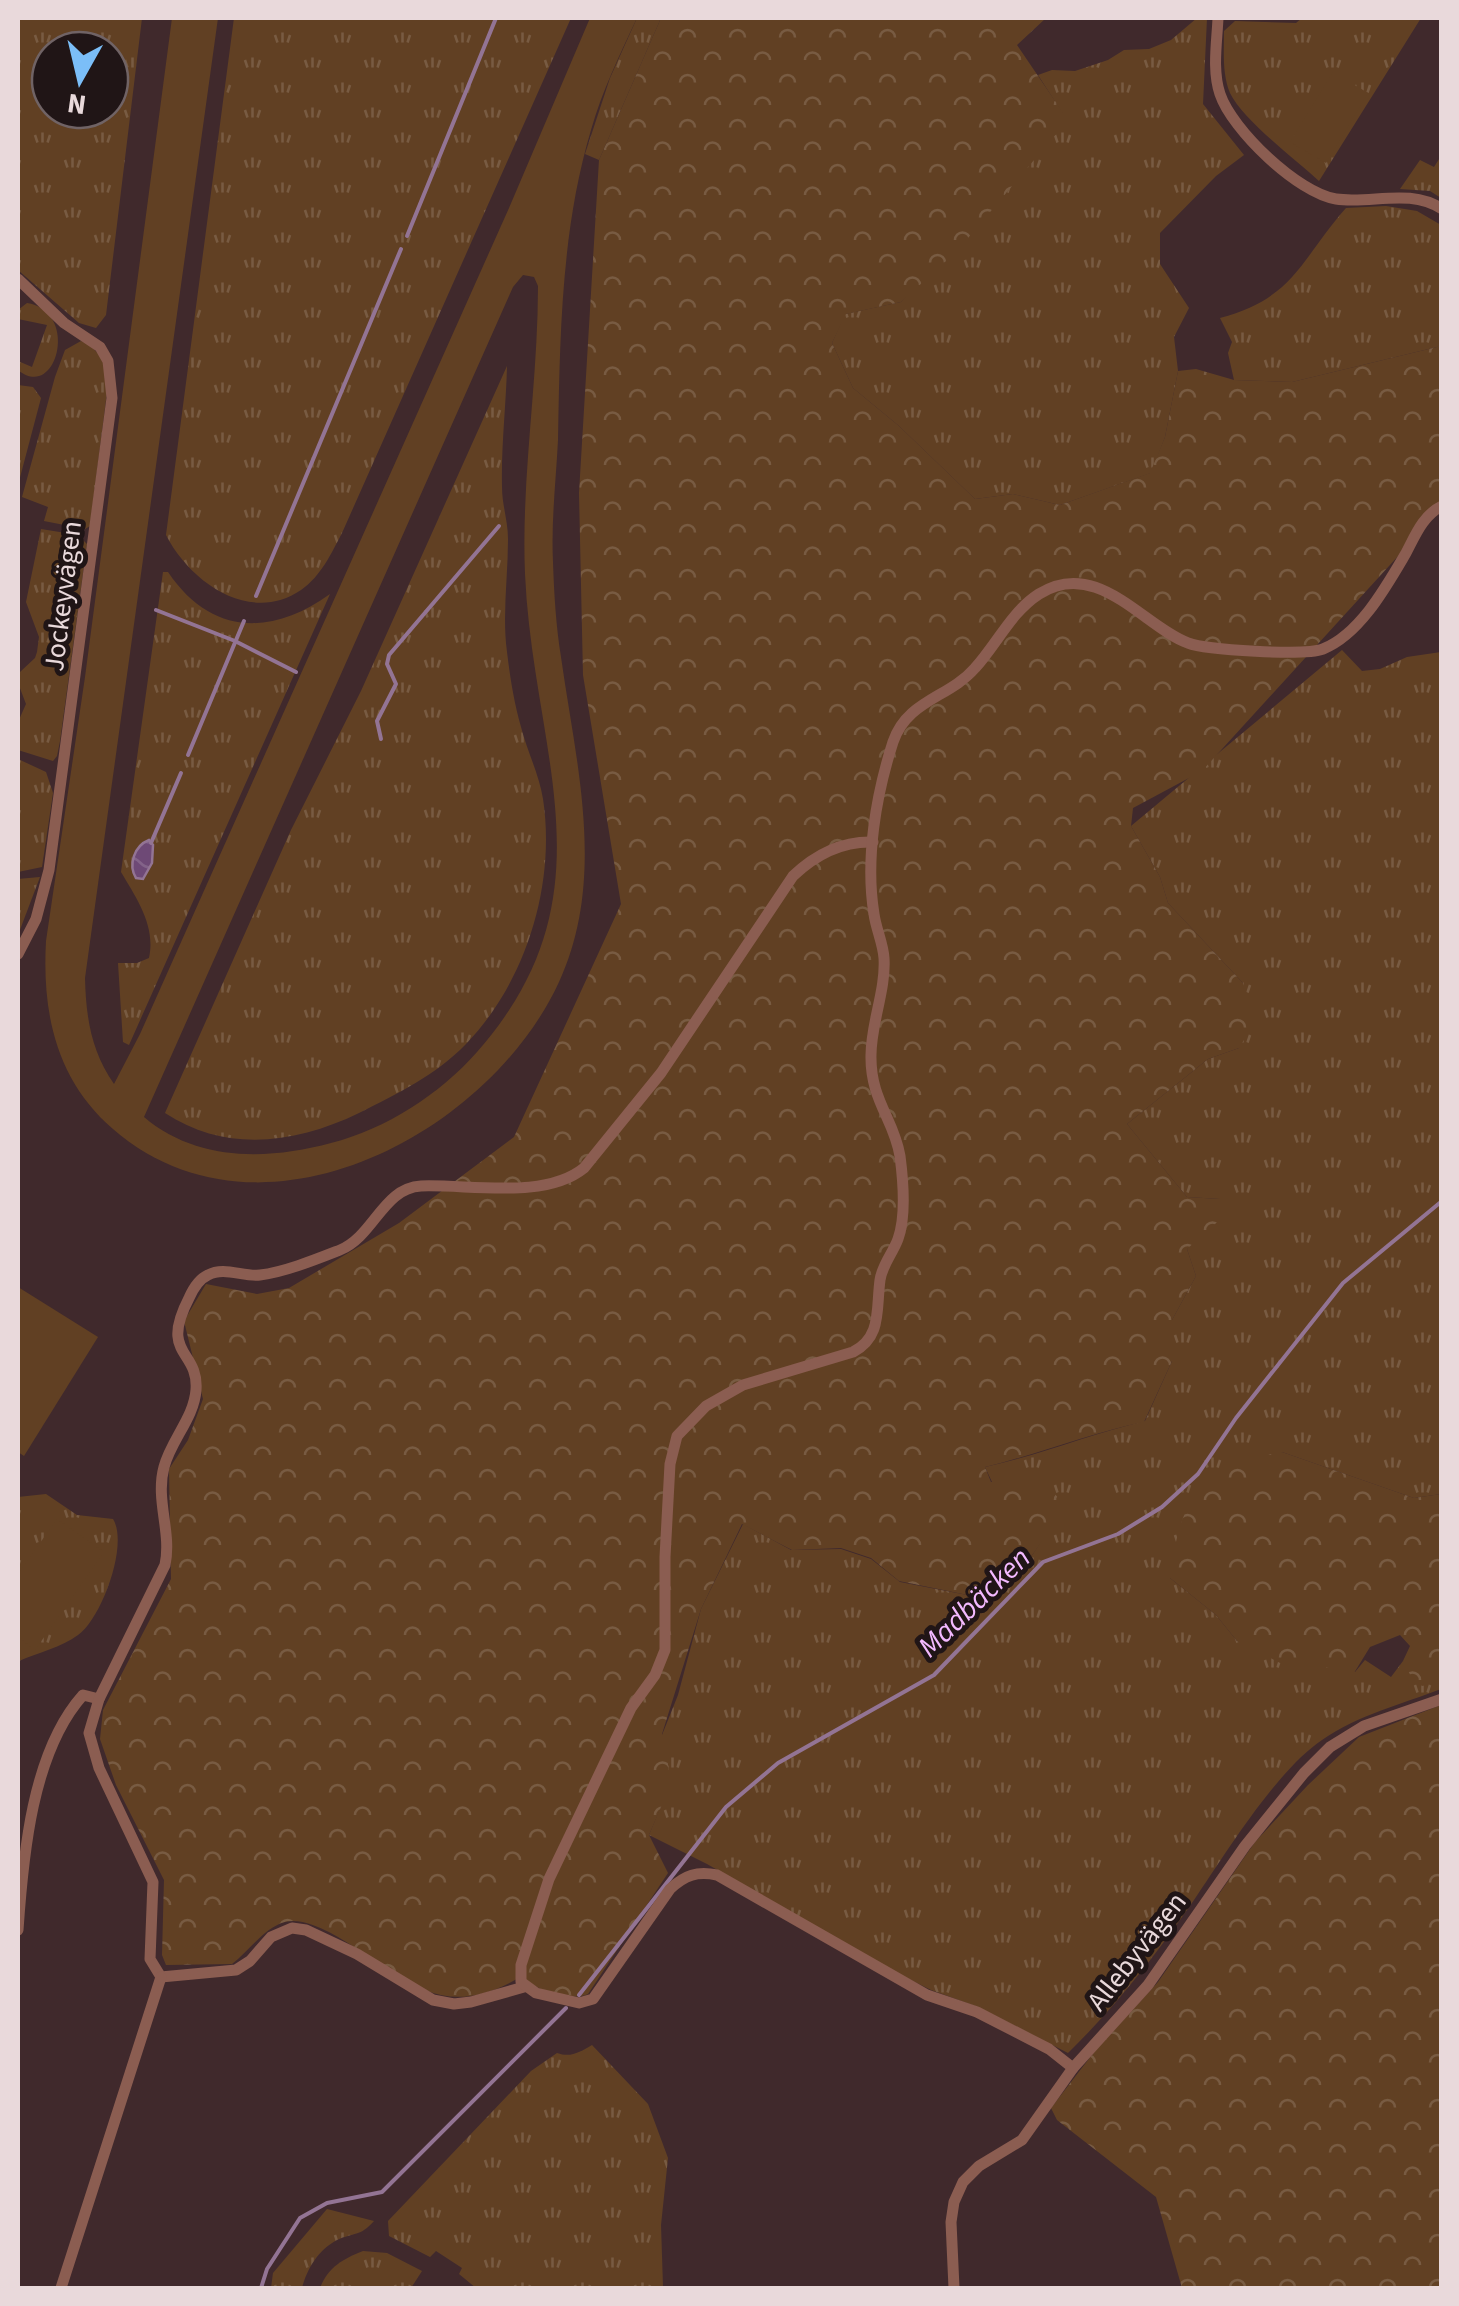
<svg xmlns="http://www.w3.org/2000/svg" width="1459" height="2306" viewBox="0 0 1459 2306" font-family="'Source Sans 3',sans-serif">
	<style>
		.grass { fill: url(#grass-tufts); fill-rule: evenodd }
		.forest { fill: url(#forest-crowns) }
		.pitch { fill: #614023; fill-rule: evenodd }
		.water { fill: url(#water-waves); stroke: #937494; stroke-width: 2.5 }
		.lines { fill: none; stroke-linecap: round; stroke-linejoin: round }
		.stream { stroke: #937494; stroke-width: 4 }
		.street { stroke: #8b5d51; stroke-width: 11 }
		.labels { text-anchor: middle; stroke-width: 10; stroke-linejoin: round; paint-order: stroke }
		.street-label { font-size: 28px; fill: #e9d9db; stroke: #201516 }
		.water-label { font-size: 30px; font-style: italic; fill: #f3b9ff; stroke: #201516 }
	</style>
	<defs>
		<pattern id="grass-tufts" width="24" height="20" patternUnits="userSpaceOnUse" patternTransform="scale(2.5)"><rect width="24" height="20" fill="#614023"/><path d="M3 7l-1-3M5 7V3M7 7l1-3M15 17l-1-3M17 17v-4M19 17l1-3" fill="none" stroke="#785b42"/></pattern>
		<pattern id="forest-crowns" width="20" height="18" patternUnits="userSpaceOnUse" patternTransform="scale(2.5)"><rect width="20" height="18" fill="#614023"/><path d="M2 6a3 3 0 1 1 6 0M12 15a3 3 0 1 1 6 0" fill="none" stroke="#785b42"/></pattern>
		<pattern id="water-waves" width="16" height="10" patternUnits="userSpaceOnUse" patternTransform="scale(2.5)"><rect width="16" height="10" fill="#6e4976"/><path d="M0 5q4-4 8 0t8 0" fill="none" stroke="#836389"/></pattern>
	</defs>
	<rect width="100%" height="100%" fill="#40292c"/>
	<!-- grass -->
	<g class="grass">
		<path d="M18,18H142L106,315L96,328L79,323L18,270ZM50,50H110V110H50Z"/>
		<path d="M234,18H571L342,533C331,554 321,576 301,590C250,625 190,582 166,535Z"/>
		<path d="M637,18H661L599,160L585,154L610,78Z"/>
		<path d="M1197,18H1207L1203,104L1244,155L1216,176L1160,233V264L1189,308L1174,337L1178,371L1165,437L1151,473L1060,505L1013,494L975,499L899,426L853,388L832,343L845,314L901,302L1067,120L1038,75L1052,70L1075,71L1108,60L1124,50L1149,49L1171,40Z"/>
		<path d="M1302,18H1421L1319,181C1296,160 1243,120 1230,93C1222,74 1224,51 1224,31L1235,21L1296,23Z"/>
		<path d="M1441,156V198L1430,191L1400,189L1420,160L1434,167Z"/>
		<path d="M1386,206L1417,211L1441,225V346L1292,382L1234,380L1228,353L1232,342L1220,318C1295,298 1300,260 1346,208Z"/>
		<path d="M27,303C80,311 57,402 18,370V361L32,367L47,325L18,319V310Z"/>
		<path d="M81,341L90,345L102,358L108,384L90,526L85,529L44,521L48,507L22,497L55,377L65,350Z"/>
		<path d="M507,366C506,406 501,447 502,487C502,505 508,521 508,539C508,577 502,615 507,652C510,677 514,703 521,727C527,751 539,774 543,799C556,884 526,982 466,1044C436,1075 397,1094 359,1113C295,1144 226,1153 165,1113L291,830L361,691Z"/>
		<path d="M18,385L33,387L41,398L18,485Z"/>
		<path d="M41,529L78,535L87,544L60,741L57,756L53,761L18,750V722L26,704L18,683L20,672L35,658L37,652L39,637L26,602Z"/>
		<path d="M163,572H168C211,636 272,636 330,594L129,1045L123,1042L118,963H137L149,958C156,926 137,899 121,872Z"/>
		<path d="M1342,650L1362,671L1380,669L1407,657L1441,652V1494L1414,1498L1282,1452L1170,1578L1216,1615L1237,1641L1355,1672L1365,1660L1391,1677L1403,1661L1441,1675V1689C1402,1704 1358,1715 1322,1740C1276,1771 1226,1853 1194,1900C1156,1955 1116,2006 1068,2053L978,2007L931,1990L895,1972L707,1864L649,1835L661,1806L662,1735L678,1695L701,1609L743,1524L791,1550L841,1549L871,1559L900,1582L993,1600L1033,1554L1064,1506L1006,1483L992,1482L985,1467C1040,1455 1091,1434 1145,1421L1172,1361V1320L1196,1276L1187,1249L1220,1199L1187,1197L1127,1124L1208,1059L1239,1048L1243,983L1168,903L1160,877L1131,826Z"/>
		<path d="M18,759L46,772L53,793L42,867L18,872Z"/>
		<path d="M40,877L18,935V879Z"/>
		<path d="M46,1494L77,1515L113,1519C129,1545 101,1619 78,1635C62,1647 37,1653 19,1661L18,1497Z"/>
		<path d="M592,2045L648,2104L668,2158L661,2225L663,2287L666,2288H476L459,2274L462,2268L436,2251L430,2257L389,2236L388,2221L531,2071L557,2053C571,2058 580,2052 592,2045Z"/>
		<path d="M327,2209L374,2221C360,2237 354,2232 337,2240C318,2250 307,2269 302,2288H271L273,2273Z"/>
		<path d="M363,2251L387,2253L422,2271L411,2288H320C328,2267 343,2259 363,2251Z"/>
	</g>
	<!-- forest -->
	<g class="forest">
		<path d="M661,18H1046L1017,45L1068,120L957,251L901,302L846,314L832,343L853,388L899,426L975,499L1013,494L1060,505L1150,473L1165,437L1178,371L1196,369L1234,380L1292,382L1441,346V509L1202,771L1133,808L1131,826L1160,877L1168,903L1243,983L1253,1010L1252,1027L1239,1048L1208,1059L1127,1124L1187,1197L1220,1199L1224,1216L1187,1249L1196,1276L1172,1320V1361L1144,1422C1090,1433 1039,1454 985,1467L991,1482L1042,1479L1066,1507L1033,1554L992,1600L899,1581L871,1558L841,1548L792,1550L742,1524L701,1609L662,1734L670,1775L661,1807L649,1835L668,1873L588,1994C570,2002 534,1990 522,1976C436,2028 401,1971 329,1932C317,1926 299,1918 285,1922C265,1927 249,1951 232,1964L166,1965L162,1955L164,1880L116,1785L100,1739L103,1710L171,1579L169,1469L188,1440L203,1399L184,1321L206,1284L257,1294L289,1288L399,1223L514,1137L621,904L583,675L579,493L599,160Z"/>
		<path d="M1282,1452L1414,1498L1441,1494V1675L1423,1686L1415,1684L1403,1661L1410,1646L1400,1635L1370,1647L1354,1673L1331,1668L1282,1664L1237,1641L1216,1615L1170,1578C1180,1496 1201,1468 1282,1452Z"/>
		<path d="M1441,1705V2288H1182L1156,2197L1057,2120L1051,2108L1095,2051L1158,1982L1255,1842L1308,1785L1359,1737Z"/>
	</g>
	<!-- pitch -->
	<g class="pitch">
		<path d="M172,18H218L85,978C86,1017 91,1051 114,1084L140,1034L509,208L590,18H637C620,54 602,91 591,130C561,231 560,336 558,440C556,481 551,521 553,562C554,593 556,626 561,657C576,764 607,878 559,982C488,1136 259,1256 113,1129C56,1080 42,1013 46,941L85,677ZM523,275L534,277L538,286C538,383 521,478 525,574C533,755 616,894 477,1052C440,1094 386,1129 331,1143C268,1160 197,1162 144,1117L513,287Z"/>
		<path d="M1333,72L1368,93L1326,163L1290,142Z"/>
		<path d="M18,1287L98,1337L24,1456L18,1452Z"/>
		<path d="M57,1519L104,1552L35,1650L18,1637V1574Z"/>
	</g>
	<!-- water -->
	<path class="water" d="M149,840L153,845L152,863L143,879L136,878C128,865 134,846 149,840Z"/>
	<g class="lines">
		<!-- stream -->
		<g class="stream">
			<path d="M407,236L496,18"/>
			<path d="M256,596L401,249"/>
			<path d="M156,610L235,641L296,672"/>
			<path d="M381,739L377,721L396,684L387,664L389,655L499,526"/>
			<path d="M188,755L244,621"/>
			<path d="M151,843L181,773"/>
			<path d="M579,1995L726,1807L778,1763L934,1675L1043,1562L1118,1534L1162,1507L1198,1474L1236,1418L1343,1283L1442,1201"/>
			<path d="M261,2288L267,2269L300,2218L327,2203L382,2192L566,2008"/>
		</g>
		<!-- street -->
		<g class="street">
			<path d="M1218,18C1217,42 1212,70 1220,94C1232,130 1298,193 1336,199C1372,204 1410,188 1442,209"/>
			<path d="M18,279L64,323L100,347L108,361L112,398L49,870L36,919L18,954"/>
			<path d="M18,1930C23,1856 32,1752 83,1695L99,1699"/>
			<path d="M524,1987L471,2002L454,2004L433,2000L357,1954L306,1930L292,1928L271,1937L250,1961L236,1970L161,1977L150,1959L153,1882L99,1768L89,1733L99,1699L165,1565C172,1532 155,1500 164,1467C171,1440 194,1418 196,1390C199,1349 159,1356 189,1298C193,1289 199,1279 208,1275C224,1266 243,1277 260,1275C285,1272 317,1259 340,1250C374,1236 383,1188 421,1186C469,1184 545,1200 584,1168L661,1073L793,876C815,855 841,841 873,842"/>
			<path d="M1073,2068L1049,2049L977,2012L927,1995L717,1875C697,1871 685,1875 670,1889L593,1999L579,2003L536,1993L521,1982V1965L549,1879L631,1708L655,1675L665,1650V1557L670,1464L677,1436L706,1406L743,1385L853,1352C882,1337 876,1310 880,1280C882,1265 893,1253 898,1239C906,1217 903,1179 900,1156C894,1119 870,1100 871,1055C871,1023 886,990 884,958C883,943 876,929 874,914C865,859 876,795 893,742C907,700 949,698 975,668C997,644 1011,612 1039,594C1097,557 1144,627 1188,643C1206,650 1305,656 1323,649C1360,634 1386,587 1406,553C1415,536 1423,515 1442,506"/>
			<path d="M61,2288L161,1977"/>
			<path d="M954,2288L951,2222L954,2202L963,2182L979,2166L1022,2140L1073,2068L1148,1985L1245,1846L1304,1773L1330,1747L1364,1726L1442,1699"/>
		</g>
	</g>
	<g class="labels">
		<!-- street labels -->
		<g class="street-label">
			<text transform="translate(62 596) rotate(-83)" y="10">Jockeyvägen</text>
			<text transform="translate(1136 1951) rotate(-52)" y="10">Allebyvägen</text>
		</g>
		<!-- water labels -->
		<g class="water-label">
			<text transform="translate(974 1602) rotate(-44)" y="10">Madbäcken</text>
		</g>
	</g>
	<!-- border -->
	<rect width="1459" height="2306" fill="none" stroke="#e9d9db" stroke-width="40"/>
	<!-- north arrow -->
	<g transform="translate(80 80) rotate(188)"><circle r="48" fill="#201516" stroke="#706365" stroke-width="2.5"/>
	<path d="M0-8L18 38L0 25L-18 38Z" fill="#7bbef8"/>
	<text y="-15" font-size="28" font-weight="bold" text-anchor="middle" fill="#e9d9db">N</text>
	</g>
</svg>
